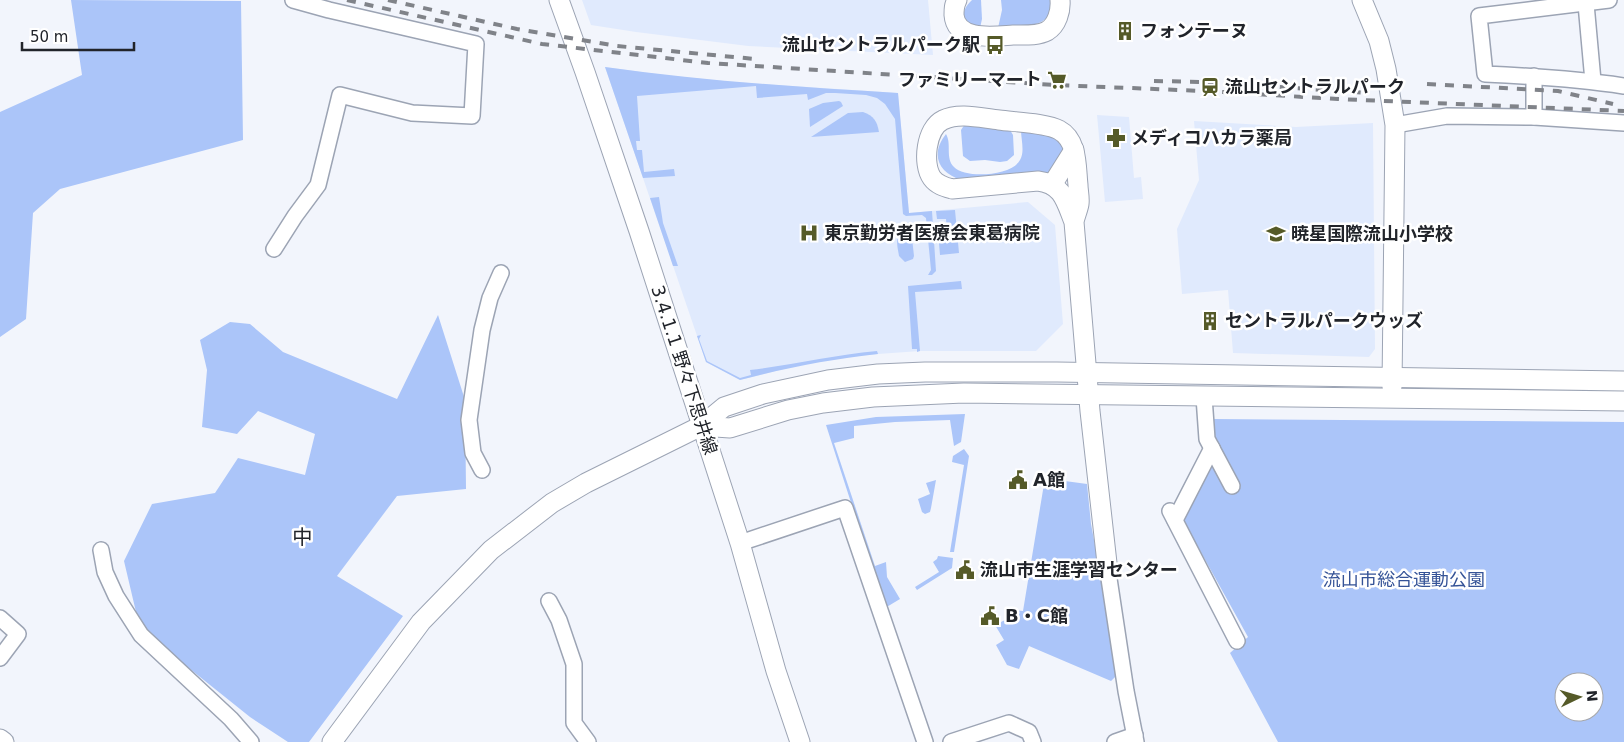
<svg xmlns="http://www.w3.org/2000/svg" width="1624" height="742" viewBox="0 0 1624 742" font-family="'DejaVu Sans','Noto Sans JP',sans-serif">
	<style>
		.built { fill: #e0eafd }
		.green { fill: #abc5f9; fill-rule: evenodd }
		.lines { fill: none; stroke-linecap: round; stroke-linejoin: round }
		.minor-casing { stroke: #9ca4b4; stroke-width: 18 }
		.tertiary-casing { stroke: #9ca4b4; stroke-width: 21 }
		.minor { stroke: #fff; stroke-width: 15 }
		.tertiary { stroke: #fff; stroke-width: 19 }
		.rail { stroke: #808389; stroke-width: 4; stroke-dasharray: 9 9; stroke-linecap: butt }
		.labels { text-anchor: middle; stroke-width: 5; stroke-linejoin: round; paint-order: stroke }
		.poi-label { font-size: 18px; font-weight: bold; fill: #21242a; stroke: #fff; text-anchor: start }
		.street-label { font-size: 18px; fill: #21242a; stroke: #fff }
		.park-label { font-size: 18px; fill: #355397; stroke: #fff }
		.quarter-label { font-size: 20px; fill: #21242a; stroke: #fff }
	</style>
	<rect width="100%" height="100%" fill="#f2f5fc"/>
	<!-- built -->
	<g class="built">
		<path d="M582,0H928L933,55L748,46L636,32L591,25Z"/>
		<path d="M605,67L671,76L734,82L898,93L909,213L1028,202L1055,225L1063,324L1036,351H920L878,354L838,358L799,365L740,380L706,362Z"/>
		<path d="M1097,115L1129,117L1134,178L1141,177L1143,199L1105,202Z"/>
		<path d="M1194,121L1296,127L1373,123L1375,349L1369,357L1233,353L1228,290L1182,294L1177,229L1199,180Z"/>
	</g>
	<!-- green -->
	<g class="green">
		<path d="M71,0L241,1L243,140L60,189L33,213L26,319L0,337V112L82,75Z"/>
		<path d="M972,0H981L982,19L980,28C963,23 958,13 972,0Z"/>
		<path d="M1001,0H1053C1052,5 1051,11 1048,16C1039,29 1012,27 998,28L1002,10Z"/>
		<path d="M605,67C703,81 800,87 898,93L909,213L932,211L936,271L932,275H928L931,270L926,218L922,215L906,216L903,214L895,119L885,104L877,98L866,95L835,93H826L808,100L807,94L757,98L756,86L637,96L640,141H636L637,150H642L644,172L674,169L675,176L643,178Z"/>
		<path d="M839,101L841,102L843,106L810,127L809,109L823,103Z"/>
		<path d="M863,112C874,116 877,121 879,132L811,137L848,113Z"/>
		<path d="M965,124L1010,130L1013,135L1014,155L1007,161L1000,162L985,160L970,161L963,156L961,130Z"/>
		<path d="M1021,130C1036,133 1059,134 1064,151L1054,172L962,180C938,173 930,154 946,134C952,144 945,158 954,167C965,179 1012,176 1020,160C1025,152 1021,139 1021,130Z"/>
		<path d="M659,197L663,223L678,266H673L650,198Z"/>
		<path d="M955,210L959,253L940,255L938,232L947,231L946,219H937L936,211Z"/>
		<path d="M902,233H908L912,238L914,256L913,259L905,262L899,256C898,248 894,238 902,233Z"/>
		<path d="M961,281L962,289L915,292L920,351L917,352V349H912L908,286Z"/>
		<path d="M438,315L465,400L466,489L397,496L337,576L403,616L309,742H288L250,717L140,629L124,561L152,504L215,493L238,458L305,475L315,434L258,411L237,434L202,427L207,370L200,340L230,322L250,324L283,352L397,399Z"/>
		<path d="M701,335L699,339L707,361L740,378L751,375L750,370C793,365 834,355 877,351L878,354C831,359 786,368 740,380L706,362L697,336Z"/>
		<path d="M965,414L961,442L954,446L950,420L895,422L854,426V438L834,443L875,566L886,562L887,577L900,599L885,608L826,425L876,417Z"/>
		<path d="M1214,419L1624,422V742H1278L1230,653L1248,637L1183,520L1207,466L1217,463ZM1564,682H1594V712H1564Z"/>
		<path d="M964,449L969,456L954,552H950L964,465L952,462L953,456Z"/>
		<path d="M936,480L931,508L930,512L925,514L922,512L918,499L930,494L926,483Z"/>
		<path d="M1065,481L1087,484L1091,524L1100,572L1116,676L1111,681L1029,646L1019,669L1007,665L996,645L1004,640L995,625L1005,620L1006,609L1023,611L1044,484L1064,487Z"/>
		<path d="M938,556L953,558L952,568L917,590L915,587L939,572L933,562L937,559Z"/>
	</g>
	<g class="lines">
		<!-- minor casing -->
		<g class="minor-casing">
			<g id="minor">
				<path d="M1609,0L1479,16L1485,74C1532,76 1578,79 1624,86"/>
				<path d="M1586,4L1593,81"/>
				<path d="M1534,117V76"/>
				<path d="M1395,125L1447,116L1534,117L1624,123"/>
				<path d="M274,249L295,216L318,185L340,95L412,113L472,116L476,44L329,10L293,0"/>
				<path d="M1204,397L1207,439L1232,486"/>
				<path d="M482,470L473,453L469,420L482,330L490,298L501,273"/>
				<path d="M1170,511L1237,641"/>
				<path d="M1175,520L1212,448"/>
				<path d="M740,543L845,508L925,742"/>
				<path d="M101,550L105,572L116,596L141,635L231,719L251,742"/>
				<path d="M1108,572L1126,691L1136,742"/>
				<path d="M549,601L559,620L574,664V723L588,742"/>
				<path d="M0,618L18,634L0,658"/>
				<path d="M951,742L1009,723L1029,732L1033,742"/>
				<path d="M1115,742L1135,735"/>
			</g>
		</g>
		<!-- tertiary casing -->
		<g class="tertiary-casing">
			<g id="tertiary">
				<path d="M559,0L585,72L639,231L740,543L776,671L800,742"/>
				<path d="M957,0C954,5 954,9 954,15C956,42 995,36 1013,35C1024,35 1038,36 1047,31C1057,25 1061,11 1060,0"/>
				<path d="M1362,0L1379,41L1386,69L1395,125L1392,387"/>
				<path d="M1052,185L1074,150"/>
				<path d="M1074,222C1075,216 1078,210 1079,204C1080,198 1078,191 1078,185C1076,167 1078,140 1059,130C1047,123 1014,122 999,120C981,118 959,112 943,120C926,128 922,164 932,178C937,185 945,187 952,189L1038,181C1063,184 1066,202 1074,222L1090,411L1108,572"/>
				<path d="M701,426L730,428L788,410L823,403L873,397L964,393L1624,401"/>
				<path d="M0,739L4,742"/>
				<path d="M332,742L421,622L491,550L552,503L586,483L701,426L724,407L763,394L828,380L878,374L925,372H1057L1624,381"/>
			</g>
		</g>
		<!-- minor -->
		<use href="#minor" class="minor"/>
		<!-- tertiary -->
		<use href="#tertiary" class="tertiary"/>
		<!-- rail -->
		<g class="rail">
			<path d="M347,0L542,44L708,63L1055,85L1204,91L1338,99L1624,111"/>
			<path d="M388,0L517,29L617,46L755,59"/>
			<path d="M1154,81L1205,82L1369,93"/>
			<path d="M1427,84L1558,91L1613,104"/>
		</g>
	</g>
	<!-- icons -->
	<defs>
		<g id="building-bare" transform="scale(1.5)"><path d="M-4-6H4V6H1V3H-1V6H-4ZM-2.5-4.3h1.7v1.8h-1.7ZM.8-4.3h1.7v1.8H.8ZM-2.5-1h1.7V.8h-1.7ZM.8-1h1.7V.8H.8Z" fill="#555a28" stroke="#fff" stroke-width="2.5" paint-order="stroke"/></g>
		<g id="bus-bare" transform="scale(1.5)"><path d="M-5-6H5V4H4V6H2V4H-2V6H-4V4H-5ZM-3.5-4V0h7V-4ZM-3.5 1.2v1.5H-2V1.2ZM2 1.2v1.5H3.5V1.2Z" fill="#555a28" stroke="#fff" stroke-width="2.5" paint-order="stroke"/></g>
		<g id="supermarket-bare" transform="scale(1.5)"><path d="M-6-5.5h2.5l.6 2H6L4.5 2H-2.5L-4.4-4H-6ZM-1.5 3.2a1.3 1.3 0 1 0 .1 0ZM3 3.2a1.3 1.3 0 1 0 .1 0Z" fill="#555a28" stroke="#fff" stroke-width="2.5" paint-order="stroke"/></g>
		<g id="station-bare" transform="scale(1.5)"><path d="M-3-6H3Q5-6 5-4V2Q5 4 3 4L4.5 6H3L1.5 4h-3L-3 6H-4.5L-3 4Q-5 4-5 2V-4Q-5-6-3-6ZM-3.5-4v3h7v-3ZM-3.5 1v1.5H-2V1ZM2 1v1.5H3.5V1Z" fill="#555a28" stroke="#fff" stroke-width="2.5" paint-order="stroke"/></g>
		<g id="pharmacy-bare" transform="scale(1.5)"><path d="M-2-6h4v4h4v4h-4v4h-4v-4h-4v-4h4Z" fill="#555a28" stroke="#fff" stroke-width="2.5" paint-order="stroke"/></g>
		<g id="hospital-bare" transform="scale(1.5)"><path d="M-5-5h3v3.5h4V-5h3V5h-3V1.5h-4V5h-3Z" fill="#555a28" stroke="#fff" stroke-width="2.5" paint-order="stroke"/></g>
		<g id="school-bare" transform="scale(1.5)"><path d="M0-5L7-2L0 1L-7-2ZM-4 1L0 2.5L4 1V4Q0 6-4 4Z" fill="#555a28" stroke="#fff" stroke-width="2.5" paint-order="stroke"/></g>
		<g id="civic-bare" transform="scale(1.5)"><path d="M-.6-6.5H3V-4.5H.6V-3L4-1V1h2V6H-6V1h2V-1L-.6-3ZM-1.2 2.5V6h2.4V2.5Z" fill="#555a28" stroke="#fff" stroke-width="2.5" paint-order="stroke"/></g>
	</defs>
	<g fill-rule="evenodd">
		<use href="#building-bare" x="1125" y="31"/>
		<use href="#bus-bare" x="995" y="45"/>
		<use href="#supermarket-bare" x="1057" y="80"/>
		<use href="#station-bare" x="1210" y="87"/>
		<use href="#pharmacy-bare" x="1116" y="138"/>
		<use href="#hospital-bare" x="809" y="233"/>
		<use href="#school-bare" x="1276" y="234"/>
		<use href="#building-bare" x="1210" y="321"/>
		<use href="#civic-bare" x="1018" y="480"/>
		<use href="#civic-bare" x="965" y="570"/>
		<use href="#civic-bare" x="990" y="616"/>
	</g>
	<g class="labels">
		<!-- poi labels -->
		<g class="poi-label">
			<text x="1140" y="37">フォンテーヌ</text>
			<text x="980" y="51" text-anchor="end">流山セントラルパーク駅</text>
			<text x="1042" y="86" text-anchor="end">ファミリーマート</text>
			<text x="1225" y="93">流山セントラルパーク</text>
			<text x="1131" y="144">メディコハカラ薬局</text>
			<text x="824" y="239">東京勤労者医療会東葛病院</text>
			<text x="1291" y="240">暁星国際流山小学校</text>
			<text x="1225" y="327">セントラルパークウッズ</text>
			<text x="1033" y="486">A館</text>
			<text x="980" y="576">流山市生涯学習センター</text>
			<text x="1005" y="622">B・C館</text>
		</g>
		<!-- street labels -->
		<g class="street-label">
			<text transform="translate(684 370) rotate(72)" y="6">3.4.1.1 野々下思井線</text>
		</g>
		<!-- park labels -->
		<g class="park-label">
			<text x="1404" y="586">流山市総合運動公園</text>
		</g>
		<!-- quarter labels -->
		<g class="quarter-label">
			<text x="302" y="544">中</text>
		</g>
	</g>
	<!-- north arrow -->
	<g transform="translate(1579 697) rotate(85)"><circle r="24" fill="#ffffff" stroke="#a6a7aa"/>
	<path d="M0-4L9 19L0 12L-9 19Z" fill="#555a28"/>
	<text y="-8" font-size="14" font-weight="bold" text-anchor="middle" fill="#21242a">N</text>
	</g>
	<!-- scale -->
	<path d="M22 42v8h112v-8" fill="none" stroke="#21242a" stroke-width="2.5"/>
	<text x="30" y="42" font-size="15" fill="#21242a" stroke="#ffffff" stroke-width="4" paint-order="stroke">50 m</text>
</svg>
